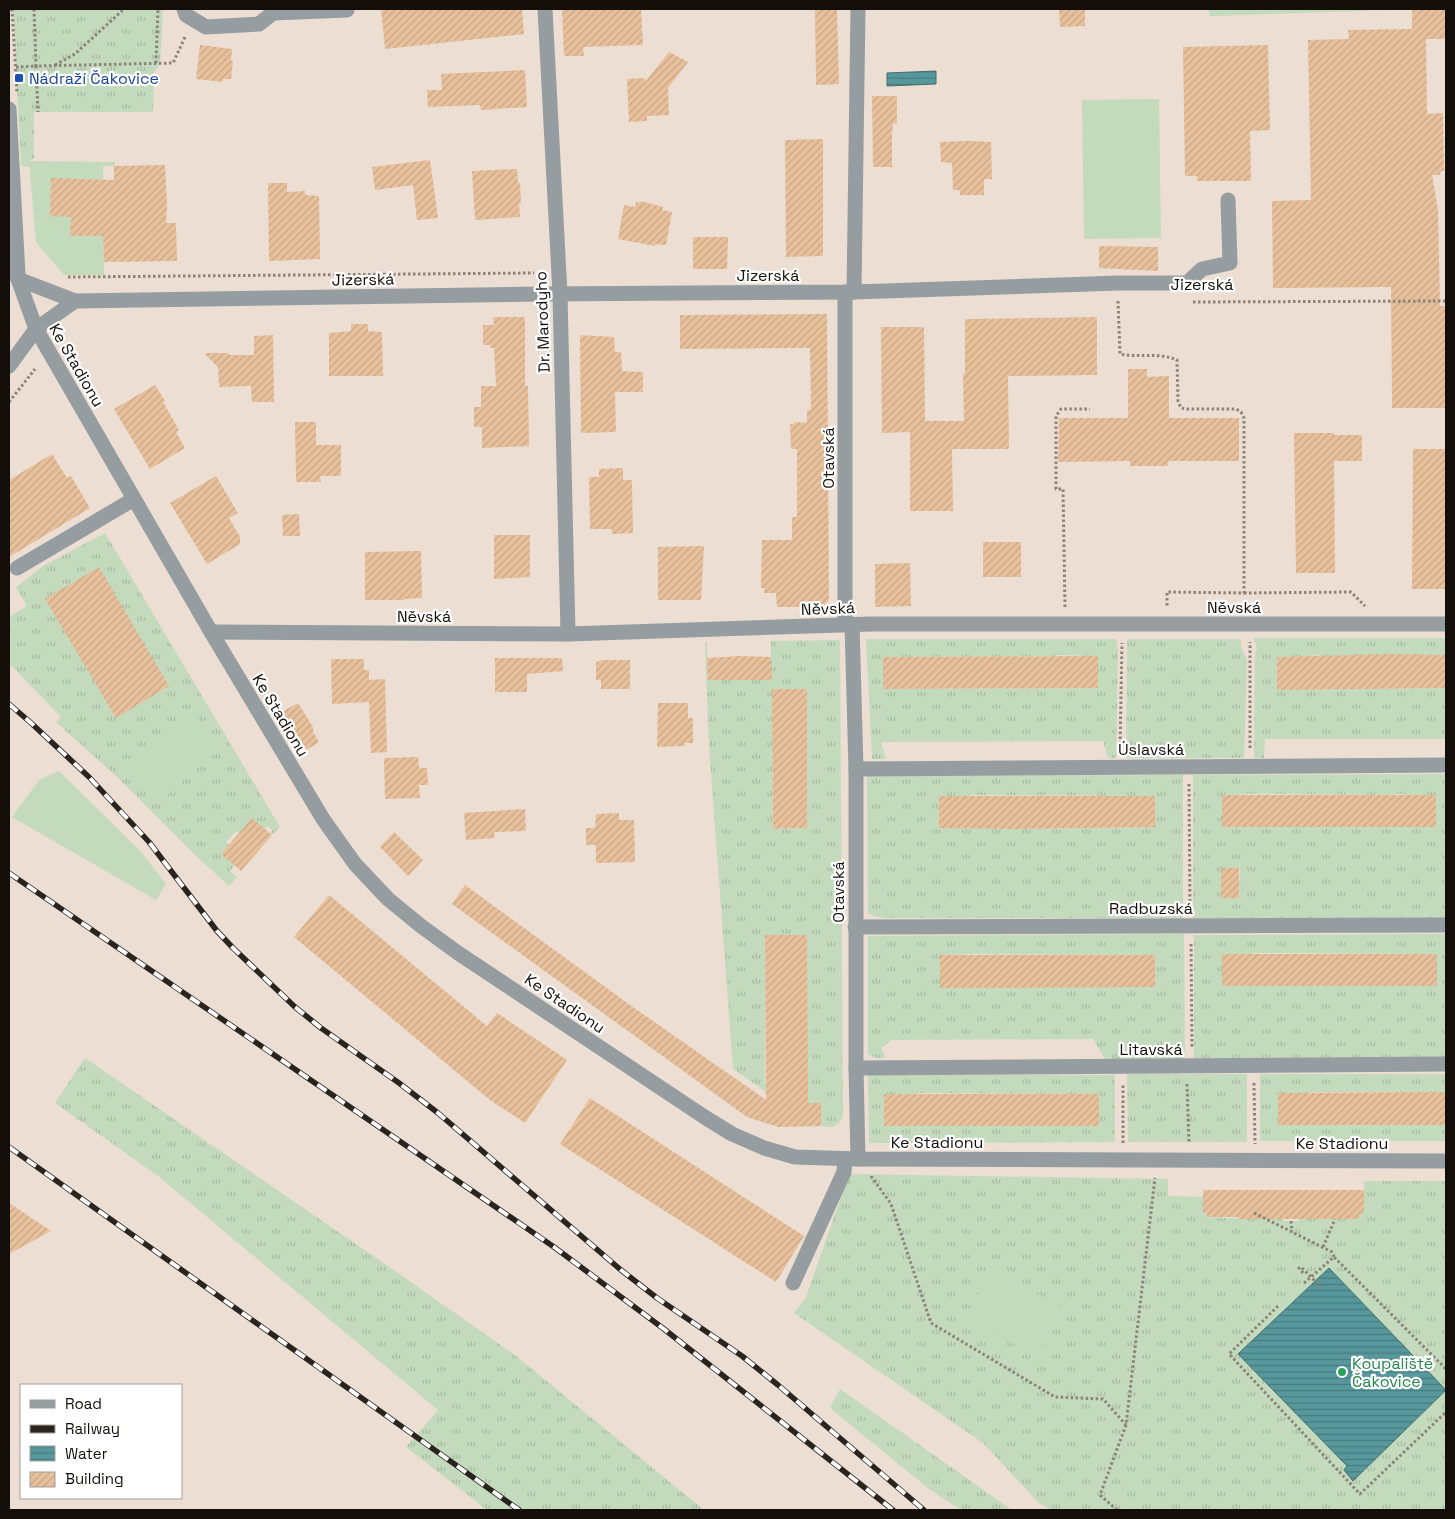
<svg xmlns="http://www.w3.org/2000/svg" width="1455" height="1519" viewBox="0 0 1455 1519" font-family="'Space Grotesk',sans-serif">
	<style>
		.grass { fill: url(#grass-tufts); fill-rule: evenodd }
		.garden { fill: #c3dabd }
		.water { fill: url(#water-rules); stroke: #436f71 }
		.building { fill: url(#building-hatch) }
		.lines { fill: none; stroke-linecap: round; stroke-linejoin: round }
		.path { stroke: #8c8279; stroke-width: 3; stroke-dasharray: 2.5 2.5; stroke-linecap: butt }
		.minor { stroke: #959da0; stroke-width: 15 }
		.rail-casing { stroke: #2a241f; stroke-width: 5.5 }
		.rail { stroke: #fff; stroke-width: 4; stroke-dasharray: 11; stroke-linecap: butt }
		.transit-dot { fill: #1a4fb4; stroke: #fff; stroke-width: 2 }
		.leisure-dot { fill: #2e9e5b; stroke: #fff; stroke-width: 2 }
		.labels { text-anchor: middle; stroke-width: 4.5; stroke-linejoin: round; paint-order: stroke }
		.transit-label { font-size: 16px; fill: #164399; stroke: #fff; text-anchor: start }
		.street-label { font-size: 16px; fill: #130e0a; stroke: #fff }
		.leisure-label { font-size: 16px; fill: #27864d; stroke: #fff; text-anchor: start }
	</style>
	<defs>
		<pattern id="grass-tufts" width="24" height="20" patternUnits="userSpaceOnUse" patternTransform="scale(1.25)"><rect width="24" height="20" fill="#c3dabd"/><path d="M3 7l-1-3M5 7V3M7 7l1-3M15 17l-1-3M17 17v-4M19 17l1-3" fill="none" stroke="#a7baa1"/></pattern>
		<pattern id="water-rules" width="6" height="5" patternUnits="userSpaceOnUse" patternTransform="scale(1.25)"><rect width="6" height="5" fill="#57989d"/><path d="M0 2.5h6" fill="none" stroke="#477a7e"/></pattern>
		<pattern id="building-hatch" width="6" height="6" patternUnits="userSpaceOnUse" patternTransform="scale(1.25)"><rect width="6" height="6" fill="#e8c19c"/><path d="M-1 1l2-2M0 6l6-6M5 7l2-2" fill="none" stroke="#c6a585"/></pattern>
	</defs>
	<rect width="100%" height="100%" fill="#ecded2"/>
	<!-- grass -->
	<g class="grass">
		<path d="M13,9H163L160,65L154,72L153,112H34V158L30,161V167L21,166Z"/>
		<path d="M105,533L280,827L272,835L270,834L272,830L267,826L264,829L239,833L236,831L226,842L229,845L235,865L230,871L237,877L229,886L195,855L115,775L56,722L61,717L9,663V617L27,606L16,587L43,566Z"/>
		<path d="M1253,638H1446V655L1319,656L1318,655L1277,658V690L1446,688V739H1265L1264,758H1254L1255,656L1257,647Z"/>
		<path d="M866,639H1116L1118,650L1116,758H1108L1103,741L893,742H881L886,759H872ZM1056,655L1098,656V688L884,689V657L1056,656Z"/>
		<path d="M1127,639H1241V647L1247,660L1244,758H1126Z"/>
		<path d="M840,640L843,1116C839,1126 831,1129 821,1126V1103H782L733,1069L709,747L705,642H707L708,680H771V641ZM772,689H807V828L773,829ZM765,935H807V1082H765Z"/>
		<path d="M1446,774V918H1193V775ZM1253,794L1394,795V794H1405V795H1436V826L1222,827V795ZM1221,868H1240L1239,898H1221Z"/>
		<path d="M1183,775V918H884L873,916L868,913L867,776ZM971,795L1155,796V827L1011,829L970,796Z"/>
		<path d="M1184,934L1185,1059H1105L1093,1039L891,1040L881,1049L886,1058H876L868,1054V936ZM971,954L1155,955V986L940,987V955Z"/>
		<path d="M1446,934V1057L1194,1058V935ZM1253,953L1436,954V986H1222V954H1253Z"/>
		<path d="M85,1058L411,1282L516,1356L704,1510H487L406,1447L438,1410L158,1176L55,1103Z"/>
		<path d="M1127,1074H1247V1142H1128Z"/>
		<path d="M1260,1074H1446V1092H1309V1093H1278V1125H1446V1141H1260Z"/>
		<path d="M868,1075H1115V1142L869,1143ZM915,1093L1099,1094V1126H884V1094H915Z"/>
		<path d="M849,1174L1168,1179V1196L1203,1197V1213H1207L1208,1217L1252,1219L1283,1213V1221H1299V1213L1331,1219H1359V1214L1364,1213V1181H1446V1510H1050L1038,1502L983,1443L794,1313L806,1297Z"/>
		<path d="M840,1389L1012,1510H961L929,1489L830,1408Z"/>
	</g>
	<!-- garden -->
	<g class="garden">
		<path d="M1209,9H1389V10L1210,16Z"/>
		<path d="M1159,99L1161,238L1084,239L1082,100Z"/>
		<path d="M29,161L115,162V166H103L104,275H64L36,242Z"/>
		<path d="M189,709L222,745L161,801L127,766Z"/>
		<path d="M59,771L142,853L166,884L156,900L12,817L39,780Z"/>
		<path d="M992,1269L1064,1309L1038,1357L965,1318Z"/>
	</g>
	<!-- water -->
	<g class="water">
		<path d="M936,71V84L887,86V73Z"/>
		<path d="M1329,1268L1446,1390L1353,1481L1344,1470L1347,1466L1238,1354Z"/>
	</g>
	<!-- building -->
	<g class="building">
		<path d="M381,9H522L524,34L385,49Z"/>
		<path d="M562,9H641L643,45L583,47L584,56H564Z"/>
		<path d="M815,9H837L839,84L816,85Z"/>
		<path d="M1059,9H1085V26L1060,27Z"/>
		<path d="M1412,9H1446V39H1426L1427,114L1443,113L1444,171H1441L1440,175H1432L1438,210L1440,306H1446V408H1392L1391,287L1273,288L1272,201L1311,200L1308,40L1349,39L1348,30L1412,29Z"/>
		<path d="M200,45L232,49L231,61H233L231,79H223V82L196,79Z"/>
		<path d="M1268,45L1270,130L1250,131L1251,181H1197V176H1185L1183,47Z"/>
		<path d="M669,52L688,62L668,88L669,115L647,116V121L629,122L627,79L645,78V82Z"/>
		<path d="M525,70L527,107L481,110L480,105L428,107L427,90H442L441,74Z"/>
		<path d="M872,96H897V123L893,124L892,133V167H873Z"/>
		<path d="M823,139V256L786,257L785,140Z"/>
		<path d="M968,141L991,142L992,179H984V195H960V190H953L952,163L941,162L940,142Z"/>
		<path d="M430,160L438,218L417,220L413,185L375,190L372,167Z"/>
		<path d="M165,165L167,207L166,223H176L177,261L104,262L103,236H70L71,217L50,216L51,178L114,180V166Z"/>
		<path d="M517,169L518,183H520L521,203H519L520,217L475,220L472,171Z"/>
		<path d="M268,183H287V192L305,191V194L306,195L319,196L320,259L269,261Z"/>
		<path d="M640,201L663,207L662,210L672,212L666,245L655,244V246L618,239L624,205L635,207L636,202L640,203Z"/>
		<path d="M693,237H728L727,269H693Z"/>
		<path d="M1099,246L1158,247V271L1099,268Z"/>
		<path d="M827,314L829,600L823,607H777L776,593H764V588H761L762,540H792V517H797V449H791L790,424H794V422L807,423V410H811L810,348L680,349V315Z"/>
		<path d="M493,317H525V386H528L529,446L482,448V427H474V407H481V386H496L494,348H490V345H483V325H494Z"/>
		<path d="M1097,317V375L1008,376L1009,449H952L953,511H910V432L882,433L881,327H924L925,421H964L963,374H965V319Z"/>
		<path d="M351,324H368V331L382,332L383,376H329V333L351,331Z"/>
		<path d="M273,335L274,402H252L251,386L219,387L218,367L204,353H227L230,355H254V336Z"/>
		<path d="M580,335L614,337L615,352H621L622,371L643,372V392H615L616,432L581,433Z"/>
		<path d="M1128,369H1147V377L1169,376V418H1239V461H1168V466H1130V461L1058,462L1059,418H1128Z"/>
		<path d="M155,385L165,401L163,402L179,430L176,432L185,448L150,469L114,409Z"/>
		<path d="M295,422H316V445H341V476H320L321,482H296Z"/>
		<path d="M1294,433H1334V435H1362V461H1334L1335,573H1296Z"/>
		<path d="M1413,449H1446V589H1412Z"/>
		<path d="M52,454L67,478L71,476L90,508L9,557V480Z"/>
		<path d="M623,468V480H632L633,533L612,534V529H590L589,477H599V469Z"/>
		<path d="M216,476L238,513L229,518L240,537V544L207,564L170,503Z"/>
		<path d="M299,514L300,536H283L282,515Z"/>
		<path d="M494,535H530V577L494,579Z"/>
		<rect x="983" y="542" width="38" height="35"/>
		<path d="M704,546L701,600H658V547Z"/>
		<path d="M421,551L422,598L404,599V600H365V552Z"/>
		<path d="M910,563L911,606L875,607V564Z"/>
		<path d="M99,567L169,686L116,718L45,599Z"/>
		<path d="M1390,654L1446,655V688L1277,690V657Z"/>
		<path d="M739,656L771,657L772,680H708L707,658Z"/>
		<path d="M1098,656V688L883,689V657Z"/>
		<path d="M495,658H562L563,671L527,674V692H495Z"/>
		<path d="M331,659H364V670H369V680L385,679L387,752L371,753L369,702L332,704Z"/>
		<path d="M600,660H630V689H601V680H596V662L601,661Z"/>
		<path d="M772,689H807V828L773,829Z"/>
		<path d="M298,703L313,727V732L319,742L303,752L280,713Z"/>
		<path d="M658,703H688V718H693V743H685V746L657,747Z"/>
		<path d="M418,757L419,768H427L428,785H419L420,798L385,799L384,758Z"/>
		<rect x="1222" y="795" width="214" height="32"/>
		<path d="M939,796H1155V827L1011,829L939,828Z"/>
		<path d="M525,809L526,831L494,832L495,838L466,840L464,813Z"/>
		<path d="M619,813V820H634L635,862L596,863V845H586V828H595L596,814Z"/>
		<path d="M252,818L272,835L241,871L221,854Z"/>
		<path d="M394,832L423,860L408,876L380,847Z"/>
		<rect x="1221" y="868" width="18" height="30"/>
		<path d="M465,885L630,1005L766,1100L765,935H807L808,1103H821V1126L778,1127L747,1117L452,904Z"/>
		<path d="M329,895L487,1026L497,1013L567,1060L525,1123L490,1100L294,937Z"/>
		<rect x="1222" y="954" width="215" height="32"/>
		<path d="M940,955H1155V987L940,988Z"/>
		<path d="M1446,1092V1125H1278V1093Z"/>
		<rect x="884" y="1094" width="215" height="32"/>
		<path d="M590,1098L804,1236L776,1282L560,1144Z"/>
		<path d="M1203,1190H1364V1214H1359V1219H1238V1217H1207V1213H1203Z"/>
		<path d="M9,1203L51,1231L9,1254Z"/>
	</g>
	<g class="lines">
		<!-- path -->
		<g class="path">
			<path d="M12,9L17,93"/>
			<path d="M34,9L36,66L173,63L186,35"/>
			<path d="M156,63L158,9"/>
			<path d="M55,65L75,54L124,9"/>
			<path d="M16,67L36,66L38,112"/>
			<path d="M68,277L534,273"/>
			<path d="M1118,301L1120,354C1138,358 1159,352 1177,360L1178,401L1181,408L1187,409H1236L1241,412L1244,418V593L1167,592V607"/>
			<path d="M1193,302L1446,301"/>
			<path d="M9,402L35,369"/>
			<path d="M1244,593L1351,592L1365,606"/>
			<path d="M1065,607L1063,489H1056V416L1061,409H1090"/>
			<path d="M1250,748V642"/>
			<path d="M1120,749L1122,643"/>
			<path d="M1189,784L1190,908"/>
			<path d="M1191,944L1192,1048"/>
			<path d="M1254,1083L1255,1144"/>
			<path d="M1187,1084L1189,1143"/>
			<path d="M1123,1143V1084"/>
			<path d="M871,1176L891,1204L931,1323L1055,1397L1103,1399L1126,1425"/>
			<path d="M1254,1213L1332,1252L1334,1257"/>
			<path d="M1291,1221L1292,1231"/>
			<path d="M1323,1247L1335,1219"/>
			<path d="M1303,1273L1299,1268L1301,1267L1322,1288"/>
			<path d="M1304,1283L1334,1257L1446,1369"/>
			<path d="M1278,1306L1229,1354L1360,1494L1446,1412"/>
			<path d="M1117,1510L1100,1495L1126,1425L1155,1178"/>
		</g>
		<!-- minor -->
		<g class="minor">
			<path d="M184,9L186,15L206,27L259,24L273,13V9"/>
			<path d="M545,9L560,294L568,634"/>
			<path d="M273,13L347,10"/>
			<path d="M9,109L18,275"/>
			<path d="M9,263L18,279L36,329L211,632L323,819L355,864L388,899L421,926L458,953L706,1118L732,1134L764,1148L795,1157L858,1159L1446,1161"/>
			<path d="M18,279L75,301"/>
			<path d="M845,292V624"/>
			<path d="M854,292L858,9"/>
			<path d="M9,366L36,329L75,301L541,294L854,292L1118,283H1187L1202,269L1230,263L1228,200"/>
			<path d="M17,568L134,499"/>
			<path d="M852,624L856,769V1068L858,1159"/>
			<path d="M211,632L568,634L872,624H1446"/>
			<path d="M856,769L1446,765"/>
			<path d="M855,927L1446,925"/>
			<path d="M856,1068L1446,1064"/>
			<path d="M793,1283L844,1172L845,1159"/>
		</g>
		<!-- rail casing -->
		<g class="rail-casing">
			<g id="rail">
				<path d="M9,704L30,722L89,777L149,842L217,931L233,948L295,1007L321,1028L399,1083L438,1113L621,1270L657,1298L742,1356L778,1385L924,1510"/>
				<path d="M9,873L554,1247L664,1329L893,1510"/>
				<path d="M9,1147L519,1510"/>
			</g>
		</g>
		<!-- rail -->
		<use href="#rail" class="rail"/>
	</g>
	<!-- markers -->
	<rect class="transit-dot" x="14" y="73" width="10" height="10" rx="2.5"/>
	<circle class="leisure-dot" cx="1342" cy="1372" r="5"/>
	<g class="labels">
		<!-- transit labels -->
		<g class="transit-label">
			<text x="29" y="84">Nádraží Čakovice</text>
		</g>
		<!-- street labels -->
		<g class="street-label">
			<text x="768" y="281">Jizerská</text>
			<text transform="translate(363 279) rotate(-1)" y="6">Jizerská</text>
			<text x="1202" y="290">Jizerská</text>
			<text transform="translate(542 322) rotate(-92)" y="6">Dr. Marodyho</text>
			<text transform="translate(77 365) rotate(60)" y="6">Ke Stadionu</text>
			<text transform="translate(828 458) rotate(-90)" y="6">Otavská</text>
			<text x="1234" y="613">Něvská</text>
			<text transform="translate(828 608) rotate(-2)" y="6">Něvská</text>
			<text x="424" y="622">Něvská</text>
			<text transform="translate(281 715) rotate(59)" y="6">Ke Stadionu</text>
			<text x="1151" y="755">Úslavská</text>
			<text transform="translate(838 892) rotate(-90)" y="6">Otavská</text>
			<text x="1151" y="914">Radbuzská</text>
			<text transform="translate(565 1003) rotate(34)" y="6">Ke Stadionu</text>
			<text x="1151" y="1055">Litavská</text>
			<text x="937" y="1148">Ke Stadionu</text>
			<text x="1342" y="1149">Ke Stadionu</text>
		</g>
		<!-- leisure labels -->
		<g class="leisure-label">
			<text x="1352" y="1369">Koupaliště<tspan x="1352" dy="18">Čakovice</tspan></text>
		</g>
	</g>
	<!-- border -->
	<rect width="1455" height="1519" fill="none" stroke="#130e0a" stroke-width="20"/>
	<!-- legend -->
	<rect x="20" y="1384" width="162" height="115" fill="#ffffff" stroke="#a19f9d"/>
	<rect x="30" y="1400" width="25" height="8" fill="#959da0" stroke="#a19f9d"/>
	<text x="65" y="1409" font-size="15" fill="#130e0a">Road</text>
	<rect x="30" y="1425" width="25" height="8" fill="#2a241f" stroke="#a19f9d"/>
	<text x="65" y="1434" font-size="15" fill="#130e0a">Railway</text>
	<rect x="30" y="1446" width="25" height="15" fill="url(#water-rules)" stroke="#a19f9d"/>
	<text x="65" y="1459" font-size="15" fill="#130e0a">Water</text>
	<rect x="30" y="1472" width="25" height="15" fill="url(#building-hatch)" stroke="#a19f9d"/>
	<text x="65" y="1484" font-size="15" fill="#130e0a">Building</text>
</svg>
